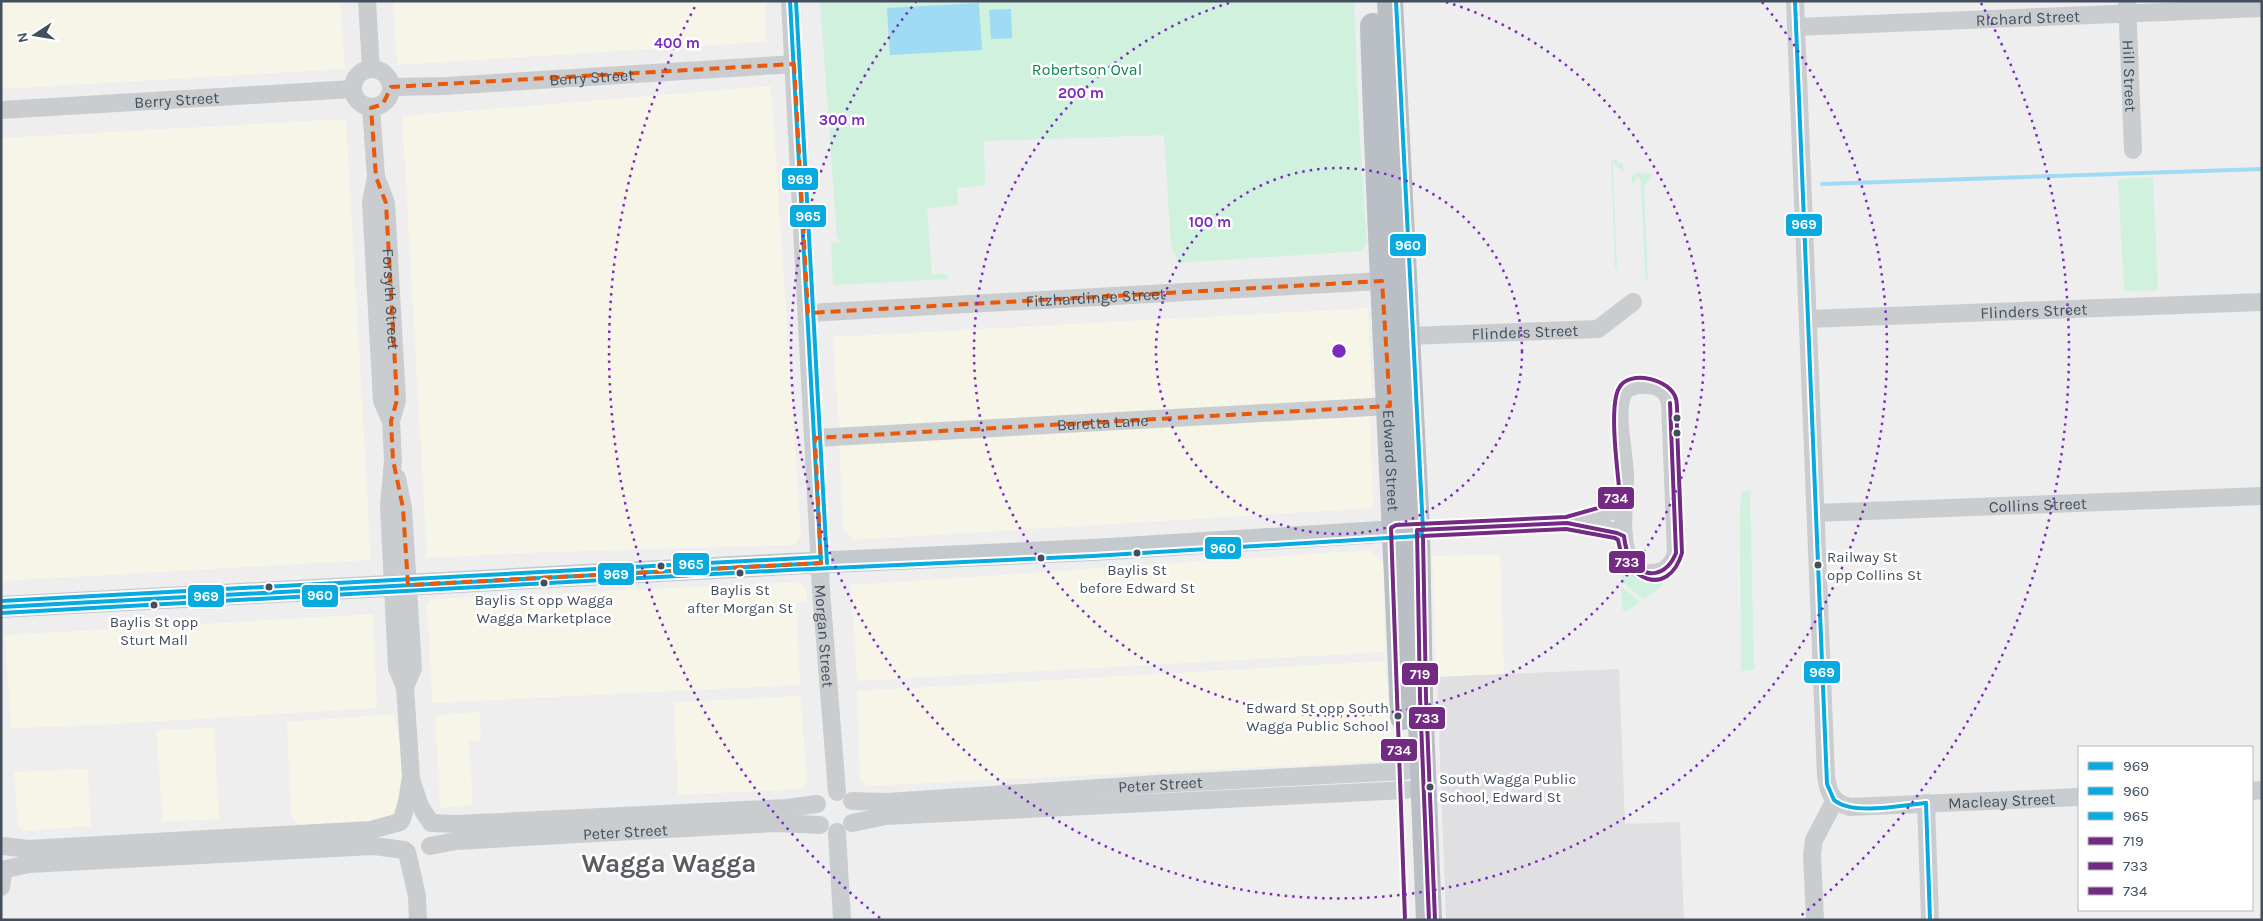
<svg xmlns="http://www.w3.org/2000/svg" width="2263" height="921" viewBox="0 0 2263 921" font-family="Karla,sans-serif">
	<style>
		.commercial { fill: #f7f4e8 }
		.education { fill: #e0dfe1 }
		.green { fill: #cff1de }
		.water { fill: #9fdcf4 }
		.lines { fill: none; stroke-linecap: round; stroke-linejoin: round }
		.stream { stroke: #9fdcf4; stroke-width: 4 }
		.minor { stroke: #cacdcf; stroke-width: 18 }
		.major { stroke: #c4c9ce; stroke-width: 22 }
		.highway { stroke: #babfc5; stroke-width: 26 }
		.bus-1-casing { stroke: #fff; stroke-width: 8 }
		.bus-2-casing { stroke: #fff; stroke-width: 8 }
		.bus-3-casing { stroke: #fff; stroke-width: 8 }
		.bus-4-casing { stroke: #fff; stroke-width: 8 }
		.bus-5-casing { stroke: #fff; stroke-width: 8 }
		.bus-6-casing { stroke: #fff; stroke-width: 8 }
		.bus-1 { stroke: #07abe0; stroke-width: 4 }
		.bus-2 { stroke: #07abe0; stroke-width: 4 }
		.bus-3 { stroke: #07abe0; stroke-width: 4 }
		.bus-4 { stroke: #732a82; stroke-width: 4 }
		.bus-5 { stroke: #732a82; stroke-width: 4 }
		.bus-6 { stroke: #732a82; stroke-width: 4 }
		.marked { fill: none; stroke: #e8590c; stroke-width: 4; stroke-dasharray: 10 6; stroke-linejoin: round }
		.ring { fill: none; stroke: #7b2cbf; stroke-width: 2.5; stroke-dasharray: 2.5 5 }
		.bus-dot { fill: #434f5d; stroke: #fff; stroke-width: 2 }
		.labels { text-anchor: middle; stroke-width: 5; stroke-linejoin: round; paint-order: stroke }
		.bus-label { font-size: 15px; fill: #434f5d; stroke: #fff }
		.street-label { font-size: 16px; fill: #434f5d; stroke: #fff }
		.park-label { font-size: 16px; fill: #0c8650; stroke: #fff }
		.town-label { font-size: 26px; font-weight: bold; fill: #595d63; stroke: #fff }
		.centre { fill: #7b2cbf; stroke: #fff; stroke-width: 2.5 }
		.ring-label { font-size: 15px; text-anchor: middle; font-weight: bold; fill: #7b2cbf; stroke: #fff; stroke-width: 5; stroke-linejoin: round; paint-order: stroke }
		.line-badge { stroke: #fff; stroke-width: 2 }
		.badge-label { font-size: 14px; text-anchor: middle; font-weight: bold; fill: #fff }
	</style>
	<rect width="100%" height="100%" fill="#efeeee"/>
	<!-- commercial -->
	<g class="commercial">
		<path d="M1,1H340L345,69L1,89Z"/>
		<path d="M393,1H765L766,42L397,65Z"/>
		<path d="M771,86L801,534L795,545L551,552L427,558L402,116Z"/>
		<path d="M346,119L371,560L2,581L1,138Z"/>
		<path d="M1368,308L1372,403L839,431L833,337Z"/>
		<path d="M1370,411L1373,508L854,540L843,529L839,440Z"/>
		<path d="M1370,550L1384,563L1385,652L857,681L851,585Z"/>
		<path d="M1500,554L1504,675L1437,677L1432,556Z"/>
		<path d="M801,582L807,591V602L796,603L800,685L432,703L427,605L431,599Z"/>
		<path d="M373,614L377,708L102,725L11,728L5,635Z"/>
		<path d="M1385,661L1393,752L1384,761L867,786L860,780L857,691Z"/>
		<path d="M801,696L807,784L803,789L678,795L674,702Z"/>
		<path d="M480,712L481,741L469,742L473,805L440,808L435,715Z"/>
		<path d="M394,714L408,777L397,820L301,829L291,815L287,722Z"/>
		<path d="M214,728L219,819L163,822L156,730Z"/>
		<path d="M86,769L88,771L91,826L24,831L18,826L14,772Z"/>
	</g>
	<!-- education -->
	<path class="education" d="M1619,669L1625,824L1680,822L1684,920H1446L1437,677Z"/>
	<!-- green -->
	<g class="green">
		<path d="M820,1H1354L1359,127L1367,244L1361,251L1178,263L1171,245L1164,135L984,141L985,185L957,188L958,205L927,209L932,274H947L948,279L833,285L831,243L841,242L837,237Z"/>
		<path d="M1617,159V163H1623V171L1613,163L1617,268L1615,267L1611,161Z"/>
		<path d="M1635,173L1653,174L1644,186L1648,280L1646,279L1645,275L1641,180L1637,177L1632,185V176Z"/>
		<path d="M2153,177L2158,290L2124,291L2118,179Z"/>
		<path d="M1750,490L1754,670L1741,671L1740,511L1742,491Z"/>
		<path d="M1619,558L1627,570L1660,581L1663,586L1643,599L1621,581Z"/>
		<path d="M1621,586L1640,602L1626,612L1622,609Z"/>
	</g>
	<!-- water -->
	<g class="water">
		<path d="M979,3L982,50L890,55L887,8Z"/>
		<path d="M1011,9L1012,38L991,39L989,10Z"/>
	</g>
	<g class="lines">
		<!-- stream -->
		<path class="stream" d="M1822,184L2262,169"/>
		<!-- minor -->
		<g class="minor">
			<path d="M367,1L371,69"/>
			<path id="s1" d="M790,1L821,590L837,792"/>
			<path id="s2" d="M1795,1L1826,776C1828,793 1833,803 1850,807L2079,797"/>
			<path id="s3" d="M2127,1L2133,150"/>
			<path id="s4" d="M1796,27L2262,8"/>
			<circle cx="372" cy="88" r="19"/>
			<path id="s5" d="M391,87L446,86L794,64"/>
			<path d="M371,108L376,177L371,202L382,401L391,421"/>
			<path id="s6" d="M1,110L353,89"/>
			<path id="s7" d="M376,177L386,203L397,400L391,421L393,460L389,506L397,668L405,687L411,777L407,802L402,819"/>
			<path id="s8" d="M808,313L1382,281"/>
			<path id="s9" d="M1808,319L2262,302"/>
			<path id="s10" d="M1407,336L1598,329L1633,302"/>
			<path d="M1637,385C1652,384 1667,386 1670,403L1676,553C1674,561 1670,567 1662,571C1656,573 1650,574 1644,572C1613,561 1626,500 1625,476C1625,454 1612,406 1626,389Z"/>
			<path id="s11" d="M815,438L1390,406"/>
			<path d="M397,478L403,508L413,668L405,687"/>
			<path id="s12" d="M1816,513L2262,496"/>
			<path d="M1567,523C1586,531 1606,525 1624,536"/>
			<path d="M1417,530L1567,523L1611,511L1623,499"/>
			<path d="M412,782L420,806L429,820"/>
			<path d="M2252,791L2262,790"/>
			<path id="s13" d="M852,801L887,802L1157,784L1405,771"/>
			<path d="M1926,803L1930,920"/>
			<path d="M431,823L457,824L787,808L817,804"/>
			<path d="M852,823L886,816L1406,790"/>
			<path d="M837,832L842,920"/>
			<path d="M3,846L28,849L371,830L400,822"/>
			<path id="s14" d="M430,846L456,841L776,823L820,825"/>
			<path d="M407,852L417,896L418,920"/>
			<path d="M6,869L29,864L374,846L404,850"/>
			<path d="M1,887L3,873"/>
			<path d="M1815,920L1812,855L1814,840L1835,800"/>
		</g>
		<!-- major -->
		<path class="major" d="M1,607L789,564L1093,550L1396,531"/>
		<!-- highway -->
		<g class="highway">
			<path d="M1390,1L1417,530L1420,697L1429,920"/>
			<path id="s15" d="M1373,26C1380,257 1394,486 1403,717"/>
		</g>
		<!-- bus-1 casing -->
		<g class="bus-1-casing">
			<g id="bus-1">
				<path d="M790,1L821,563"/>
				<path d="M1795,1L1827,784L1834,800C1853,816 1902,805 1926,803"/>
				<path d="M1,607L821,563"/>
				<path d="M1926,803L1930,920"/>
			</g>
		</g>
		<!-- bus-2 casing -->
		<g class="bus-2-casing">
			<path id="bus-2" d="M1,613L789,570L1093,556L1420,536L1423,530L1396,1"/>
		</g>
		<!-- bus-3 casing -->
		<g class="bus-3-casing">
			<g id="bus-3">
				<path d="M796,1L827,563"/>
				<path d="M1,601L821,557"/>
			</g>
		</g>
		<!-- bus-4 casing -->
		<g class="bus-4-casing">
			<path id="bus-4" d="M1429,920L1420,697L1417,530L1567,523L1617,533L1624,536C1625,544 1626,552 1631,559C1645,582 1667,575 1676,553L1670,403"/>
		</g>
		<!-- bus-5 casing -->
		<g class="bus-5-casing">
			<path id="bus-5" d="M1435,920L1426,697L1423,536L1566,529L1615,538L1618,540C1625,580 1668,599 1682,553L1677,426"/>
		</g>
		<!-- bus-6 casing -->
		<g class="bus-6-casing">
			<path id="bus-6" d="M1405,920L1391,528L1396,525L1566,517L1605,506L1616,499L1619,487C1617,465 1609,406 1619,388C1629,369 1671,379 1676,399C1678,407 1677,417 1677,426"/>
		</g>
		<!-- bus-1 -->
		<use href="#bus-1" class="bus-1"/>
		<!-- bus-2 -->
		<use href="#bus-2" class="bus-2"/>
		<!-- bus-3 -->
		<use href="#bus-3" class="bus-3"/>
		<!-- bus-4 -->
		<use href="#bus-4" class="bus-4"/>
		<!-- bus-5 -->
		<use href="#bus-5" class="bus-5"/>
		<!-- bus-6 -->
		<use href="#bus-6" class="bus-6"/>
	</g>
	<!-- marked area -->
	<path class="marked" d="M794,64L808,313L1382,281L1390,406L815,438L821,563L408,585L403,508L393,460L391,421L397,400L386,203L376,177L371,108L383,104L391,87Z"/>
	<!-- distance rings -->
	<g class="ring">
		<circle cx="1339" cy="351" r="183"/>
		<path d="M1446 2A365 365 0 1 1 1232 2"/>
		<path d="M1762 2A548 548 0 1 1 916 2"/>
		<path d="M880 918A730 730 0 0 1 697 3M1981 3A730 730 0 0 1 1798 918"/>
	</g>
	<!-- markers -->
	<g class="bus-dot">
		<circle cx="1677" cy="418" r="4.5"/>
		<circle cx="1677" cy="433" r="4.5"/>
		<circle cx="1137" cy="553" r="4.5"/>
		<circle cx="1041" cy="558" r="4.5"/>
		<circle cx="1818" cy="565" r="4.5"/>
		<circle cx="661" cy="566" r="4.5"/>
		<circle cx="740" cy="573" r="4.5"/>
		<circle cx="544" cy="583" r="4.5"/>
		<circle cx="269" cy="587" r="4.5"/>
		<circle cx="154" cy="605" r="4.5"/>
		<circle cx="1398" cy="716" r="4.5"/>
		<circle cx="1430" cy="787" r="4.5"/>
	</g>
	<g class="labels">
		<!-- bus labels -->
		<g class="bus-label">
			<text x="1827" y="562" text-anchor="start">Railway St<tspan x="1827" dy="18">opp Collins St</tspan></text>
			<text x="1137" y="575">Baylis St<tspan x="1137" dy="18">before Edward St</tspan></text>
			<text x="740" y="595">Baylis St<tspan x="740" dy="18">after Morgan St</tspan></text>
			<text x="544" y="605">Baylis St opp Wagga<tspan x="544" dy="18">Wagga Marketplace</tspan></text>
			<text x="154" y="627">Baylis St opp<tspan x="154" dy="18">Sturt Mall</tspan></text>
			<text x="1389" y="713" text-anchor="end">Edward St opp South<tspan x="1389" dy="18">Wagga Public School</tspan></text>
			<text x="1439" y="784" text-anchor="start">South Wagga Public<tspan x="1439" dy="18">School, Edward St</tspan></text>
		</g>
		<!-- street labels -->
		<g class="street-label">
			<text dy="6" stroke="none"><textPath href="#s4" startOffset="232">Richard Street</textPath></text>
			<text dy="6" stroke="none"><textPath href="#s3" startOffset="75">Hill Street</textPath></text>
			<text dy="6" stroke="none"><textPath href="#s5" startOffset="201">Berry Street</textPath></text>
			<text dy="6" stroke="none"><textPath href="#s6" startOffset="176">Berry Street</textPath></text>
			<text dy="6" stroke="none"><textPath href="#s8" startOffset="288">Fitzhardinge Street</textPath></text>
			<text dy="6" stroke="none"><textPath href="#s7" startOffset="124">Forsyth Street</textPath></text>
			<text dy="6" stroke="none"><textPath href="#s9" startOffset="226">Flinders Street</textPath></text>
			<text dy="6" stroke="none"><textPath href="#s10" startOffset="118">Flinders Street</textPath></text>
			<text dy="6" stroke="none"><textPath href="#s11" startOffset="288">Baretta Lane</textPath></text>
			<text dy="6" stroke="none"><textPath href="#s15" startOffset="435">Edward Street</textPath></text>
			<text dy="6" stroke="none"><textPath href="#s12" startOffset="222">Collins Street</textPath></text>
			<text dy="6" stroke="none"><textPath href="#s1" startOffset="636">Morgan Street</textPath></text>
			<text dy="6" stroke="none"><textPath href="#s13" startOffset="309">Peter Street</textPath></text>
			<text dy="6" stroke="none"><textPath href="#s2" startOffset="970">Macleay Street</textPath></text>
			<text dy="6" stroke="none"><textPath href="#s14" startOffset="196">Peter Street</textPath></text>
		</g>
		<!-- park labels -->
		<g class="park-label">
			<text x="1087" y="75">Robertson Oval</text>
		</g>
		<!-- town labels -->
		<g class="town-label">
			<text x="669" y="872">Wagga Wagga</text>
		</g>
	</g>
	<circle cx="1339" cy="351" r="8" class="centre"/>
	<g class="ring-label">
		<text x="677" y="48">400 m</text>
		<text x="1081" y="98">200 m</text>
		<text x="842" y="125">300 m</text>
		<text x="1210" y="227">100 m</text>
	</g>
	<g class="line-badge">
		<rect x="781" y="167" width="38" height="24" rx="5" fill="#07abe0"/>
		<rect x="789" y="204" width="38" height="24" rx="5" fill="#07abe0"/>
		<rect x="1785" y="213" width="38" height="24" rx="5" fill="#07abe0"/>
		<rect x="1389" y="233" width="38" height="24" rx="5" fill="#07abe0"/>
		<rect x="1597" y="486" width="38" height="24" rx="5" fill="#732a82"/>
		<rect x="1204" y="536" width="38" height="24" rx="5" fill="#07abe0"/>
		<rect x="1608" y="550" width="38" height="24" rx="5" fill="#732a82"/>
		<rect x="672" y="552" width="38" height="24" rx="5" fill="#07abe0"/>
		<rect x="597" y="562" width="38" height="24" rx="5" fill="#07abe0"/>
		<rect x="301" y="584" width="38" height="24" rx="5" fill="#07abe0"/>
		<rect x="187" y="584" width="38" height="24" rx="5" fill="#07abe0"/>
		<rect x="1803" y="660" width="38" height="24" rx="5" fill="#07abe0"/>
		<rect x="1401" y="662" width="38" height="24" rx="5" fill="#732a82"/>
		<rect x="1408" y="706" width="38" height="24" rx="5" fill="#732a82"/>
		<rect x="1380" y="738" width="38" height="24" rx="5" fill="#732a82"/>
	</g>
	<g class="badge-label">
		<text x="800" y="184">969</text>
		<text x="808" y="221">965</text>
		<text x="1804" y="229">969</text>
		<text x="1408" y="250">960</text>
		<text x="1616" y="503">734</text>
		<text x="1223" y="553">960</text>
		<text x="1627" y="567">733</text>
		<text x="691" y="569">965</text>
		<text x="616" y="579">969</text>
		<text x="320" y="600">960</text>
		<text x="206" y="601">969</text>
		<text x="1822" y="677">969</text>
		<text x="1420" y="679">719</text>
		<text x="1427" y="723">733</text>
		<text x="1399" y="755">734</text>
	</g>
	<!-- border -->
	<rect width="2263" height="921" fill="none" stroke="#434f5d" stroke-width="5"/>
	<!-- legend -->
	<rect x="2078" y="746" width="175" height="165" fill="#ffffff" stroke="#b4b9be"/>
	<rect x="2088" y="762" width="25" height="8" fill="#07abe0" stroke="#b4b9be"/>
	<text x="2123" y="771" font-size="15" fill="#434f5d">969</text>
	<rect x="2088" y="787" width="25" height="8" fill="#07abe0" stroke="#b4b9be"/>
	<text x="2123" y="796" font-size="15" fill="#434f5d">960</text>
	<rect x="2088" y="812" width="25" height="8" fill="#07abe0" stroke="#b4b9be"/>
	<text x="2123" y="821" font-size="15" fill="#434f5d">965</text>
	<rect x="2088" y="837" width="25" height="8" fill="#732a82" stroke="#b4b9be"/>
	<text x="2123" y="846" font-size="15" fill="#434f5d">719</text>
	<rect x="2088" y="862" width="25" height="8" fill="#732a82" stroke="#b4b9be"/>
	<text x="2123" y="871" font-size="15" fill="#434f5d">733</text>
	<rect x="2088" y="887" width="25" height="8" fill="#732a82" stroke="#b4b9be"/>
	<text x="2123" y="896" font-size="15" fill="#434f5d">734</text>
	<!-- north arrow -->
	<g transform="translate(35 35) rotate(258)" stroke="#ffffff" stroke-width="4" paint-order="stroke">
	<path d="M0-4L9 19L0 12L-9 19Z" fill="#434f5d"/>
	<text y="-8" font-size="14" font-weight="bold" text-anchor="middle" fill="#434f5d">N</text>
	</g>
</svg>
